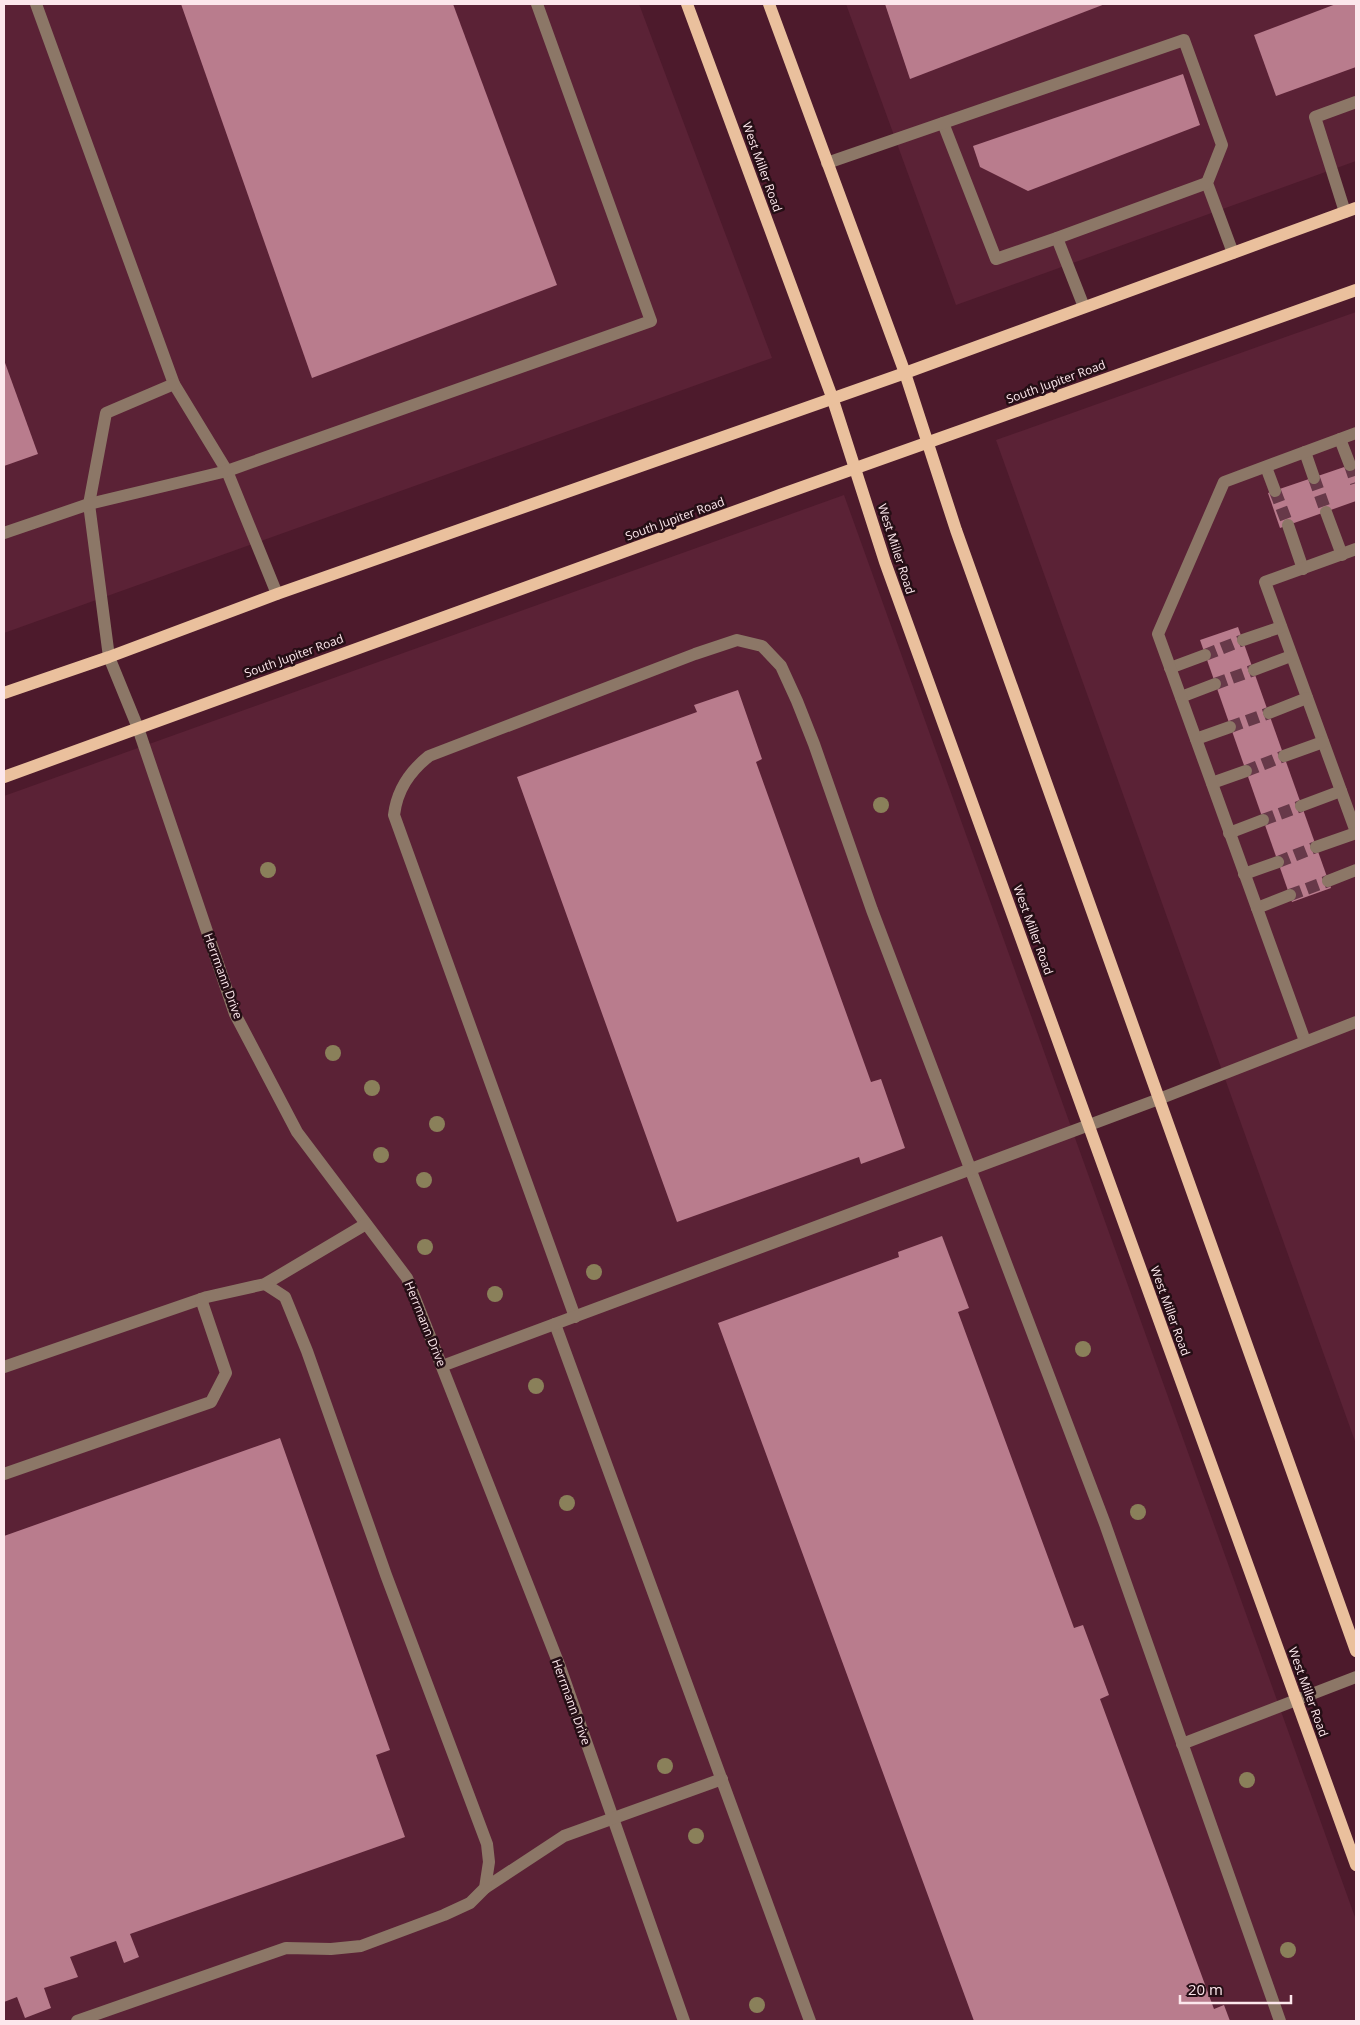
<svg xmlns="http://www.w3.org/2000/svg" width="1360" height="2025" viewBox="0 0 1360 2025" font-family="'Open Sans',sans-serif">
	<style>
		.built { fill: #5b2236 }
		.building { fill: #b97c8d }
		.lines { fill: none; stroke-linecap: round; stroke-linejoin: round }
		.minor-tunnel { stroke: #673949; stroke-width: 12; stroke-dasharray: 12 6; stroke-linecap: butt }
		.minor { stroke: #8c7767; stroke-width: 12 }
		.major { stroke: #eac09d; stroke-width: 12 }
		.tree { fill: #8a805a }
		.labels { text-anchor: middle; stroke-width: 5; stroke-linejoin: round; paint-order: stroke }
		.street-label { font-size: 12px; fill: #fce7ec; stroke: #250e15 }
	</style>
	<rect width="100%" height="100%" fill="#4d1a2c"/>
	<!-- built -->
	<g class="built">
		<path d="M4,4H639L772,358L4,633Z"/>
		<path d="M846,4H1356V161L956,305Z"/>
		<path d="M1356,312V1444L996,440Z"/>
		<path d="M844,495L1356,1920V2021H4V796Z"/>
	</g>
	<!-- building -->
	<g class="building">
		<path d="M181,4H453L557,285L312,378Z"/>
		<path d="M885,4H1105L910,79Z"/>
		<path d="M1336,4H1356V67L1276,96L1254,35Z"/>
		<path d="M1183,74L1200,125L1028,191L980,167L973,146Z"/>
		<path d="M4,360L38,454L4,466Z"/>
		<path d="M1356,463V501L1280,528L1268,493Z"/>
		<path d="M1238,627L1331,888L1292,902L1200,640Z"/>
		<path d="M738,690L762,759L756,762L871,1082L881,1079L905,1148L861,1164L859,1157L677,1222L517,777L697,712L694,705Z"/>
		<path d="M942,1236L969,1308L958,1312L1074,1628L1083,1625L1109,1695L1100,1699L1214,2009L1224,2005L1230,2021H974L718,1323L899,1257L898,1252Z"/>
		<path d="M280,1438L390,1750L376,1755L405,1837L130,1934L139,1957L124,1963L116,1941L70,1957L78,1977L44,1988L51,2008L25,2018L17,1997L4,2002V1536Z"/>
	</g>
	<g class="lines">
		<!-- minor-tunnel -->
		<g class="minor-tunnel">
			<path d="M1350,465L1356,483"/>
			<path d="M1314,478L1326,512"/>
			<path d="M1275,491L1288,525"/>
			<path d="M1205,655L1243,640"/>
			<path d="M1215,684L1254,670"/>
			<path d="M1230,727L1269,713"/>
			<path d="M1246,771L1284,756"/>
			<path d="M1263,820L1301,806"/>
			<path d="M1278,862L1316,847"/>
			<path d="M1290,895L1328,881"/>
		</g>
		<!-- minor -->
		<g class="minor">
			<path d="M36,4L174,384L227,471L277,594"/>
			<path d="M943,123L996,259L1057,238"/>
			<path d="M827,163L1184,40L1222,145L1207,183L1233,253"/>
			<path d="M1345,212L1315,117L1356,102"/>
			<path d="M1084,307L1057,238L1207,183"/>
			<path d="M174,384L106,413L89,504L109,657L138,728L235,1014L297,1132L407,1278L560,1667L684,2021"/>
			<path d="M1340,439L1350,465"/>
			<path d="M1305,452L1314,478"/>
			<path d="M1266,467L1275,491"/>
			<path d="M1326,512L1342,555"/>
			<path d="M1288,525L1303,569"/>
			<path d="M4,533L89,504L227,471L651,321L537,4"/>
			<path d="M1356,549L1265,582L1356,832"/>
			<path d="M1243,640L1281,627"/>
			<path d="M1170,668L1205,655"/>
			<path d="M1254,670L1291,656"/>
			<path d="M1181,697L1215,684"/>
			<path d="M1269,713L1307,698"/>
			<path d="M1196,739L1230,727"/>
			<path d="M1284,756L1323,742"/>
			<path d="M1212,783L1246,771"/>
			<path d="M1301,806L1341,791"/>
			<path d="M1229,833L1263,820"/>
			<path d="M1316,847L1356,833"/>
			<path d="M1244,874L1278,862"/>
			<path d="M1328,881L1356,870"/>
			<path d="M1257,908L1290,895"/>
			<path d="M1305,1041L1158,634L1224,482L1356,433"/>
			<path d="M575,1317L394,815C397,790 409,772 429,756L695,654L737,640L762,646L781,666L797,701L814,744L872,910L1105,1524L1280,2021"/>
			<path d="M555,1324L810,2021"/>
			<path d="M442,1366L1159,1099L1356,1022"/>
			<path d="M4,1367L207,1297L265,1284L366,1224"/>
			<path d="M4,1474L211,1402L226,1373L201,1299"/>
			<path d="M1182,1744L1356,1677"/>
			<path d="M485,1888L564,1836L722,1779"/>
			<path d="M77,2021L286,1948L331,1949L361,1946L444,1915L470,1903L485,1888L489,1862L487,1844L386,1575L307,1351L285,1297L265,1284"/>
		</g>
		<!-- major -->
		<g class="major">
			<path d="M687,4L832,397L885,562L1356,1865"/>
			<path d="M769,4L905,373L956,530L1356,1651"/>
			<path d="M4,693L109,657L277,594L905,373L1356,208"/>
			<path d="M4,777L780,495L1356,290"/>
		</g>
	</g>
	<!-- trees -->
	<g class="tree">
		<circle cx="881" cy="805" r="8"/>
		<circle cx="268" cy="870" r="8"/>
		<circle cx="333" cy="1053" r="8"/>
		<circle cx="372" cy="1088" r="8"/>
		<circle cx="437" cy="1124" r="8"/>
		<circle cx="381" cy="1155" r="8"/>
		<circle cx="424" cy="1180" r="8"/>
		<circle cx="425" cy="1247" r="8"/>
		<circle cx="594" cy="1272" r="8"/>
		<circle cx="495" cy="1294" r="8"/>
		<circle cx="1083" cy="1349" r="8"/>
		<circle cx="536" cy="1386" r="8"/>
		<circle cx="567" cy="1503" r="8"/>
		<circle cx="1138" cy="1512" r="8"/>
		<circle cx="665" cy="1766" r="8"/>
		<circle cx="1247" cy="1780" r="8"/>
		<circle cx="696" cy="1836" r="8"/>
		<circle cx="1288" cy="1950" r="8"/>
		<circle cx="757" cy="2005" r="8"/>
	</g>
	<g class="labels">
		<!-- street labels -->
		<g class="street-label">
			<text transform="translate(762 167) rotate(70)" y="4">West Miller Road</text>
			<text transform="translate(1056 382) rotate(-20)" y="4">South Jupiter Road</text>
			<text transform="translate(675 519) rotate(-20)" y="4">South Jupiter Road</text>
			<text transform="translate(896 549) rotate(72)" y="4">West Miller Road</text>
			<text transform="translate(294 656) rotate(-20)" y="4">South Jupiter Road</text>
			<text transform="translate(1033 930) rotate(70)" y="4">West Miller Road</text>
			<text transform="translate(223 976) rotate(70)" y="4">Herrmann Drive</text>
			<text transform="translate(1170 1311) rotate(70)" y="4">West Miller Road</text>
			<text transform="translate(425 1324) rotate(68)" y="4">Herrmann Drive</text>
			<text transform="translate(1308 1692) rotate(70)" y="4">West Miller Road</text>
			<text transform="translate(571 1702) rotate(70)" y="4">Herrmann Drive</text>
		</g>
	</g>
	<!-- border -->
	<rect width="1360" height="2025" fill="none" stroke="#fce7ec" stroke-width="10"/>
	<!-- scale -->
	<path d="M1180 1995v8h111v-8" fill="none" stroke="#fce7ec" stroke-width="2.5"/>
	<text x="1188" y="1995" font-size="15" fill="#fce7ec" stroke="#250e15" stroke-width="4" paint-order="stroke">20 m</text>
</svg>
